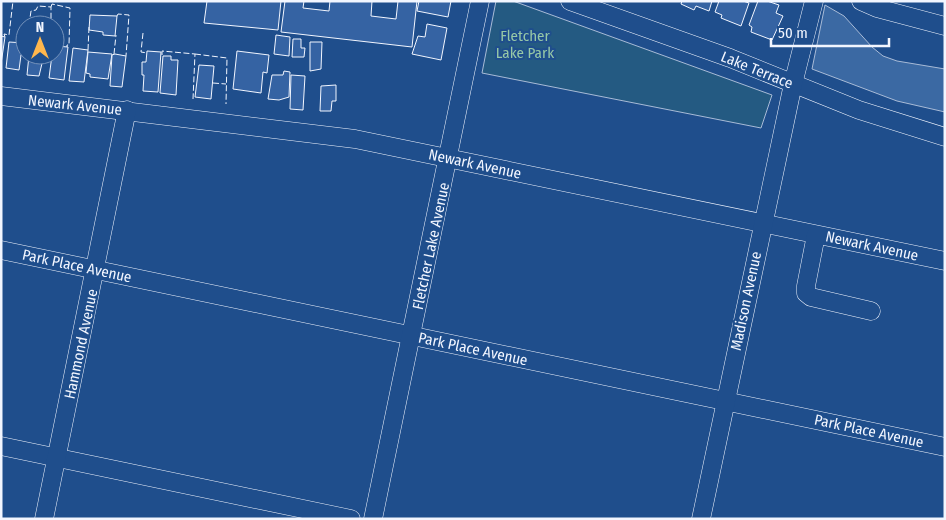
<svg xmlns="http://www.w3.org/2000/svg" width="946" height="520" viewBox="0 0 946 520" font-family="'Fira Sans Condensed',sans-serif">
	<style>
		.green { fill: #245a82; stroke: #a8bbd7 }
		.water { fill: #3b69a3; stroke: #a8bbd7 }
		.building { fill: #3563a3; stroke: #f2f6ff }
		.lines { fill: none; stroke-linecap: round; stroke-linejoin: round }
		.minor-casing { stroke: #f2f6ff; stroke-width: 19 }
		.minor { stroke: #1f4e8c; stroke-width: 18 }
		.fence { stroke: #f2f6ff; stroke-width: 1; stroke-dasharray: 6 2.5; stroke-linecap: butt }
		.labels { text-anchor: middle; stroke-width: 4; stroke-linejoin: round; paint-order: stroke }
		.park-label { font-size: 15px; fill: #97c8a6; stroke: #1f4e8c }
		.street-label { font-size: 15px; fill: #f2f6ff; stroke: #1f4e8c }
	</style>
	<rect width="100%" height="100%" fill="#1f4e8c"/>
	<!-- green -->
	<path class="green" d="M496,1H513L772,95L761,128L482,73Z"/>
	<!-- water -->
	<path class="water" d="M825,5L844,16L872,47L883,56L897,61L945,69V112L897,101L812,69Z"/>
	<!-- building -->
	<g class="building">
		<path d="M207,1H281L278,30L204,23Z"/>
		<path d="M285,1H304L303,8L329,11L330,1H372L371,16L396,19L398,1H417L412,47L281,32Z"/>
		<path d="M419,1H451L448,17L417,11Z"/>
		<path d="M682,1H712L709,11L696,6L694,10L681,4Z"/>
		<path d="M719,1H743L749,3L741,26L721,18L722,15L715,12Z"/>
		<path d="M758,1H767L779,5L776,13L783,16L772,40L751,32L752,27L749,25Z"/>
		<path d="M90,15L117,16L115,36L103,35V32L89,30Z"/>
		<path d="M427,24L447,28L441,60L412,54L418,36L425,37Z"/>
		<path d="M276,35L290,37L289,56L274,54Z"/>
		<path d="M1,36L5,37L1,64Z"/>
		<path d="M293,39H301V48H305L304,57H292Z"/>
		<path d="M9,42L25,43L23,55H21L19,70L6,68Z"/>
		<path d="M310,42H322L321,69L310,71Z"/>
		<path d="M55,46L68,47L64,80L49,78L52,55H55Z"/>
		<path d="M73,48L88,50L84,82L69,81Z"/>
		<path d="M147,51L161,52L158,92L143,91L144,75H142V62H146Z"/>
		<path d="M237,51L269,55L267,73L263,72L261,93L233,89Z"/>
		<path d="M88,52L112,54L108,79L90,77V74L86,73Z"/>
		<path d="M115,54L126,56L122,87L110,86L112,55Z"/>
		<path d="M29,55H44L39,76L27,75Z"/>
		<path d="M163,56H171V60H178L176,95L160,93Z"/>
		<path d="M199,65L214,66L211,99L195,97Z"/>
		<path d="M284,71L290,72L289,97L279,100L268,99L272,75H283Z"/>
		<path d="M291,75L305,76L303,110L290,109Z"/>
		<path d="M336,85V101H332L331,111H320L321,86Z"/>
	</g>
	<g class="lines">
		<!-- minor casing -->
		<g class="minor-casing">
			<g id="minor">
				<path d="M570,1L730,58L859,110L945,137"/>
				<path d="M861,1L877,8L945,26"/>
				<path d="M1,96L355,139L945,261"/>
				<path d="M816,235L806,286V293L811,297L871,311"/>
				<path d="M1,250L945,447"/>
				<path d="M1,446L351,519"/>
				<path d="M44,519L127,110"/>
				<path d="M373,519L480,1"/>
				<path d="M701,519L793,84L814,1"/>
			</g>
		</g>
		<!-- minor -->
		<use href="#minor" class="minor"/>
		<!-- fence -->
		<g class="fence">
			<path d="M51,7L52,4L70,8L69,45H67V47"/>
			<path d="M117,16L118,14L129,15L126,56"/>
			<path d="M29,25L31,11L36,10L38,6L51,7V25"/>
			<path d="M143,33L141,52L147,53"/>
			<path d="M5,37L4,34L9,35L13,1"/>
			<path d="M88,50L89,27"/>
			<path d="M114,54L116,35"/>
			<path d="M195,54L227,58L226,104"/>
			<path d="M162,55V51L195,54L193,99"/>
			<path d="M213,83L226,84"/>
		</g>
	</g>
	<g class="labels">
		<!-- park labels -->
		<g class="park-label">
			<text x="525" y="41">Fletcher<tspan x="525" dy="17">Lake Park</tspan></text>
		</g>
		<!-- street labels -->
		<g class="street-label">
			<text transform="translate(757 70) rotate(22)" y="5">Lake Terrace</text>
			<text transform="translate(75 105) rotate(6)" y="5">Newark Avenue</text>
			<text transform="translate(475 164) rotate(12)" y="5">Newark Avenue</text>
			<text transform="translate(431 246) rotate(-78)" y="5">Fletcher Lake Avenue</text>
			<text transform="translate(872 246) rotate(12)" y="5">Newark Avenue</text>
			<text transform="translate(77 266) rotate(12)" y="5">Park Place Avenue</text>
			<text transform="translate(746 301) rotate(-78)" y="5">Madison Avenue</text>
			<text transform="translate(81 344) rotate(-78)" y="5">Hammond Avenue</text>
			<text transform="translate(473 349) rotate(12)" y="5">Park Place Avenue</text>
			<text transform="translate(869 431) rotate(12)" y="5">Park Place Avenue</text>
		</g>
	</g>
	<!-- border -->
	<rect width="946" height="520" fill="none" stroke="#f2f6ff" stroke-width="5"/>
	<!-- north arrow -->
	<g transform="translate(40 40)"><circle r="24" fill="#1f4e8c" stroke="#7391ba"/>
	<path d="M0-4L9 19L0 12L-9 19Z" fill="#ffb74d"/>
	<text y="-8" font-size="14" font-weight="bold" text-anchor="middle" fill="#f2f6ff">N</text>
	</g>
	<!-- scale -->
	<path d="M771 38v8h118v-8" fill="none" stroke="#f2f6ff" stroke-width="2.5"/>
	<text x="778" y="38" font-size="15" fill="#f2f6ff" stroke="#1f4e8c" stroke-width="4" paint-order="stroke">50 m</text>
</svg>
